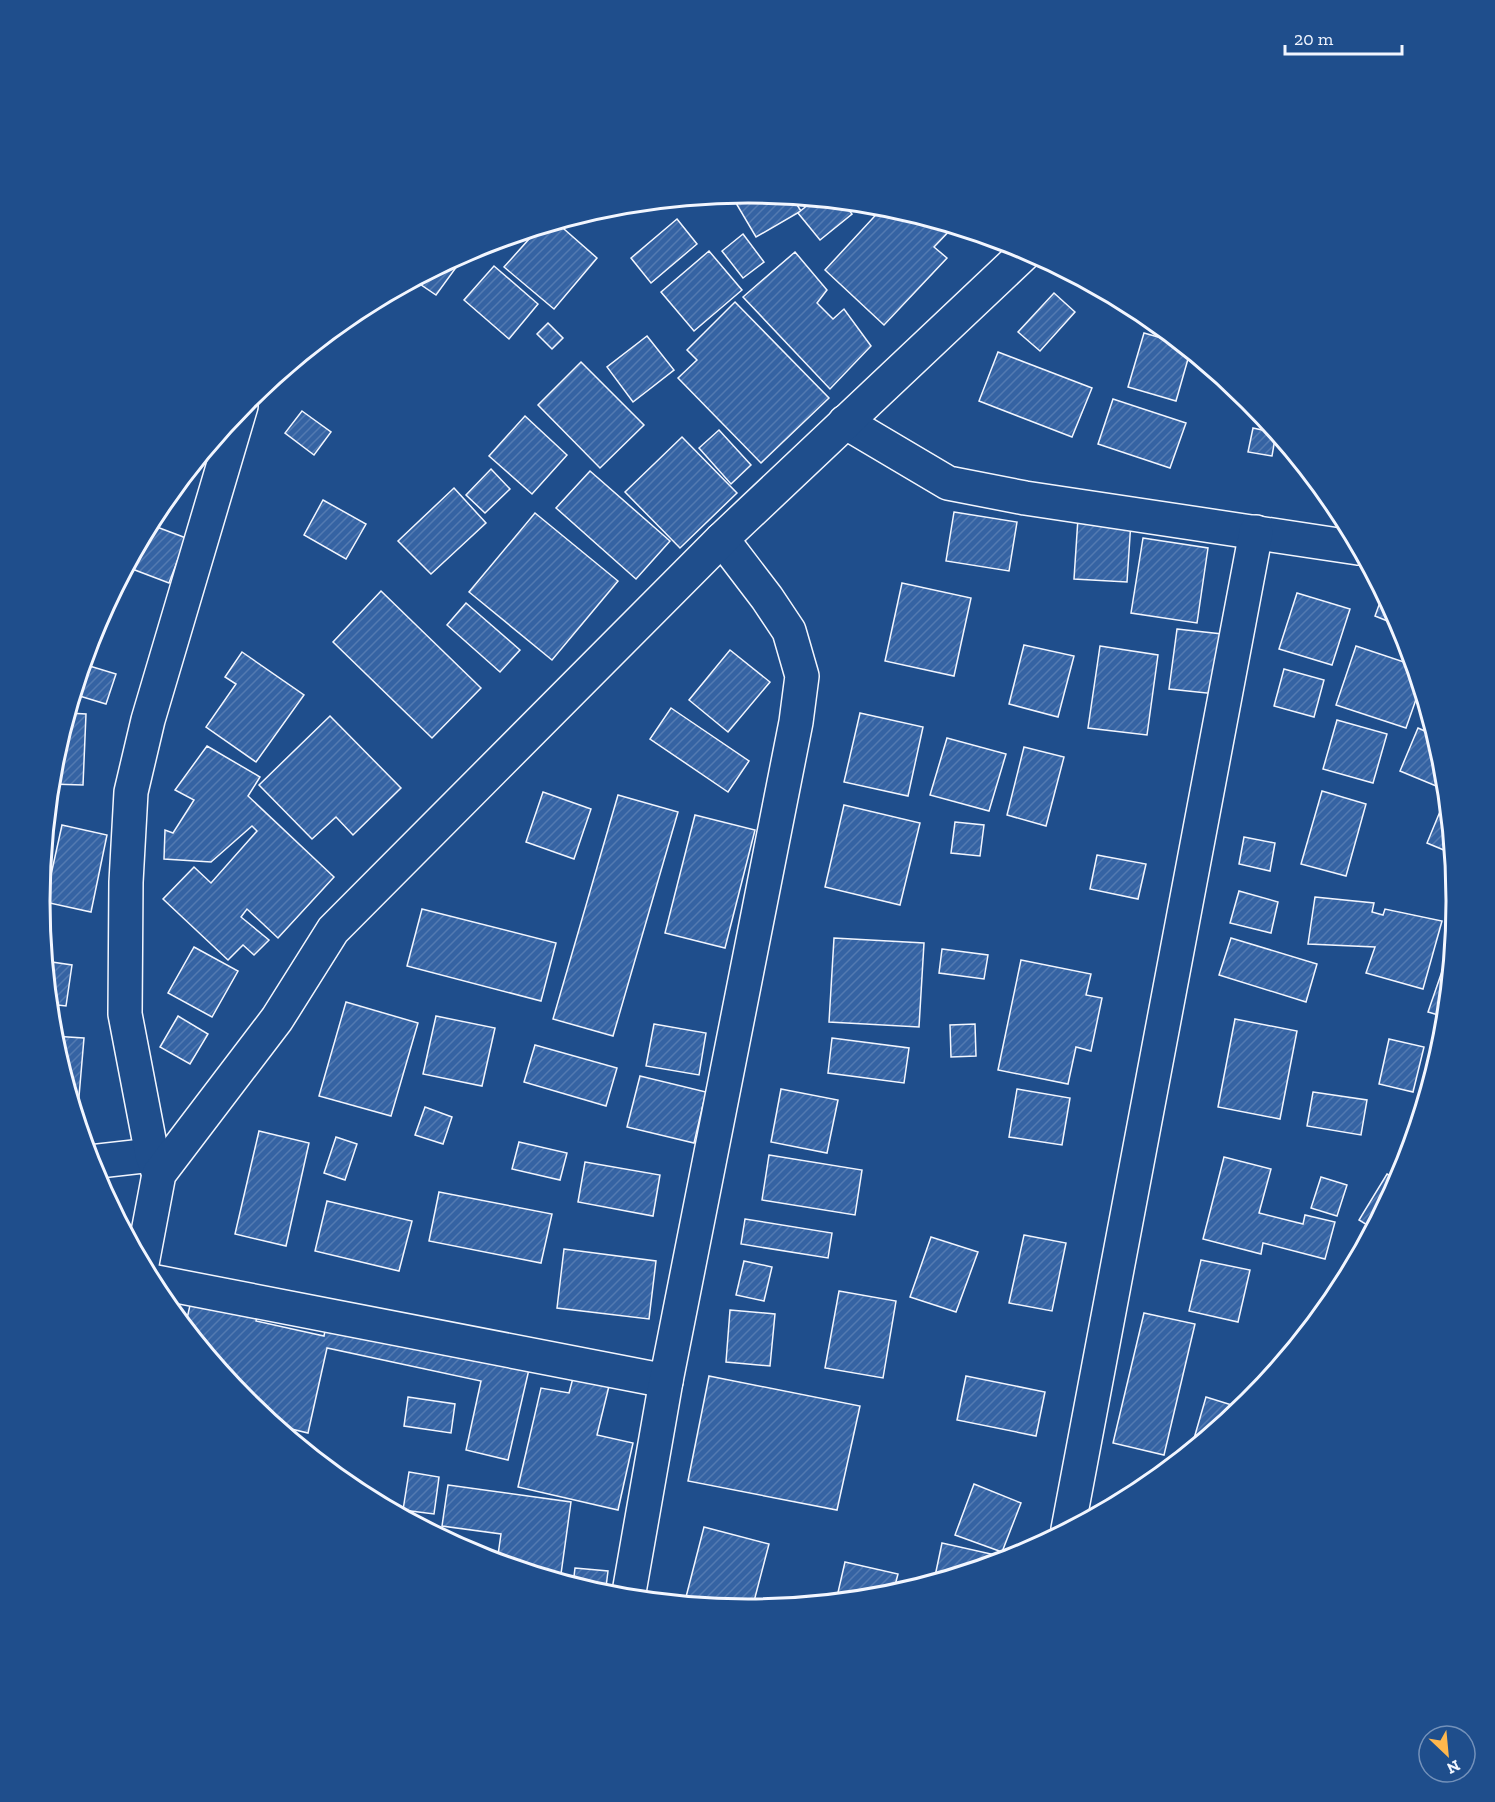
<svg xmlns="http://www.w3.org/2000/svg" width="1495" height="1802" viewBox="0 0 1495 1802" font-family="'Zilla Slab',serif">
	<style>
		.building { fill: url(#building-hatch); stroke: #f2f6ff; stroke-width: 1.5 }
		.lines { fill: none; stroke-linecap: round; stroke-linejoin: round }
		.minor-casing { stroke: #f2f6ff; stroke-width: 36 }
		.highway-casing { stroke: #f2f6ff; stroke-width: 36 }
		.minor { stroke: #1f4e8c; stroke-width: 33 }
		.highway { stroke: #1f4e8c; stroke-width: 33 }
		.rim { fill: none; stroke: #f2f6ff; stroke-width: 3 }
	</style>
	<defs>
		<pattern id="building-hatch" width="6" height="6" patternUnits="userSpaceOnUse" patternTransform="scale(1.5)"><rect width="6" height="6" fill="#3563a3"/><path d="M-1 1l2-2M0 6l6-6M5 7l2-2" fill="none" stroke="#537ab1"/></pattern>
	</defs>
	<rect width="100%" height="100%" fill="#1f4e8c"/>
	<!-- building -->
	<g class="building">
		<path d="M741,193L792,197L801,211L756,237L733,198Z"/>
		<path d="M815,199L843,202L852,214L820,240L798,213Z"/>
		<path d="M884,206L953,227L934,247L947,258L884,325L825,270Z"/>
		<path d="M677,219L697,244L651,283L631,258Z"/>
		<path d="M556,222L597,258L554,309L504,267L539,228Z"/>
		<path d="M743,234L764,262L743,278L722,251Z"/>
		<path d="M468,251L436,295L414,280Z"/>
		<path d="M709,251L742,290L694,331L661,292Z"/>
		<path d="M795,252L827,290L817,303L833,319L844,309L871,346L830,389L743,297Z"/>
		<path d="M494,266L538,304L509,339L464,300Z"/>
		<path d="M1054,293L1075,312L1040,351L1018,332Z"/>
		<path d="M735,302L829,398L761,463L678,378L697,360L687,350Z"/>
		<path d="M548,323L563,338L552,349L537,334Z"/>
		<path d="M1144,333L1179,343L1190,352L1176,401L1128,387Z"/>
		<path d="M647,336L674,370L633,402L607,367Z"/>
		<path d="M998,352L1092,388L1072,437L979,401Z"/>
		<path d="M581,362L644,425L600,468L538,405Z"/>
		<path d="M1113,399L1186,423L1170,468L1098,444Z"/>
		<path d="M302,411L331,432L314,455L285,433Z"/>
		<path d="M525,416L567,455L532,494L489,456Z"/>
		<path d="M1253,428L1276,433L1272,456L1248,452Z"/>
		<path d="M719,430L751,465L731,484L699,448Z"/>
		<path d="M682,437L737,493L680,548L625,492Z"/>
		<path d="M491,469L510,489L485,513L466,495Z"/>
		<path d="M590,471L670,541L636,579L556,508Z"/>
		<path d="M454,488L486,523L431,574L398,541Z"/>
		<path d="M323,500L366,524L346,559L304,535Z"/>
		<path d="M954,512L1017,522L1009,571L946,561Z"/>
		<path d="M535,513L618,581L552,660L469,592Z"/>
		<path d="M1078,518L1131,521L1127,582L1074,579Z"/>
		<path d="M149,524L186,538L169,583L127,567Z"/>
		<path d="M1143,538L1208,548L1197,623L1131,613Z"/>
		<path d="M902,583L971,598L954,676L885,661Z"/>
		<path d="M381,591L481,688L432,738L333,642Z"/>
		<path d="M1297,593L1350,609L1332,665L1279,649Z"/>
		<path d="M1383,594L1400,626L1375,616Z"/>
		<path d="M110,598L94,643L89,642L93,630Z"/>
		<path d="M466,603L520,650L500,672L447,625Z"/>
		<path d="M1177,629L1222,634L1216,694L1169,689Z"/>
		<path d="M1024,645L1074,656L1058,717L1009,704Z"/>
		<path d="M1100,646L1158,655L1147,735L1088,728Z"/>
		<path d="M1356,646L1413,665L1420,688L1406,728L1336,705Z"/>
		<path d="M730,650L770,682L728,732L689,700Z"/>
		<path d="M242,652L304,695L256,762L206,727L236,684L225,677Z"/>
		<path d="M83,664L116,674L106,704L73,694Z"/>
		<path d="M1284,669L1324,680L1314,717L1274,706Z"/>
		<path d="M671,708L749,761L728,792L650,739Z"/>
		<path d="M68,713L86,714L83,785L51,784L53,762Z"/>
		<path d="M860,713L923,727L908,796L844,782Z"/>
		<path d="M330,716L401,788L353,835L336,817L312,839L259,785Z"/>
		<path d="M1337,720L1387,734L1373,783L1323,769Z"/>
		<path d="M1418,728L1434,735L1442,763L1444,781L1441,788L1400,771Z"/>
		<path d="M947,738L1006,754L989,811L930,795Z"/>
		<path d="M207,746L260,777L248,796L334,877L278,938L247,909L241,917L269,940L254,955L243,945L228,960L163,899L194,867L211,883L257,831L252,826L211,862L164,859L165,830L173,833L194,800L175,790Z"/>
		<path d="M1024,747L1064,757L1046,826L1007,815Z"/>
		<path d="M1322,791L1366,804L1346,876L1301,864Z"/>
		<path d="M543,792L591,809L574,859L526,842Z"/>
		<path d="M618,795L678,812L613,1036L553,1019Z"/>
		<path d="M1446,797L1451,853L1427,843Z"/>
		<path d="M844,805L920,823L900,905L825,887Z"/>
		<path d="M695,815L755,830L725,948L665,933Z"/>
		<path d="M955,822L984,825L980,856L951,853Z"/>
		<path d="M62,825L107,835L91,912L45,902Z"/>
		<path d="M1244,837L1275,843L1270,871L1239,864Z"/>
		<path d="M1097,855L1146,864L1138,899L1090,889Z"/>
		<path d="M1239,891L1278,902L1271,933L1230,923Z"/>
		<path d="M1315,897L1374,903L1372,912L1383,915L1385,909L1442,921L1423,989L1366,973L1375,947L1308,944Z"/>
		<path d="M422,909L556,943L541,1001L407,966Z"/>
		<path d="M834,938L924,943L919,1027L829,1022Z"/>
		<path d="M1231,938L1317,964L1306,1002L1219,975Z"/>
		<path d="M194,947L238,971L212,1017L168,993Z"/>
		<path d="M942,949L988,955L984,979L939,973Z"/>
		<path d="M1448,954L1451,955L1445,1017L1428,1012Z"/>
		<path d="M1021,960L1091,974L1086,995L1102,998L1091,1051L1076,1047L1068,1084L998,1070Z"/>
		<path d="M45,961L72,965L66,1006L49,1004Z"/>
		<path d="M346,1002L418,1023L391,1116L319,1096Z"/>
		<path d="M178,1016L208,1034L190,1064L160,1047Z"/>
		<path d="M436,1016L495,1028L482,1086L423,1074Z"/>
		<path d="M1235,1019L1297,1031L1280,1119L1218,1107Z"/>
		<path d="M654,1024L706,1033L699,1075L646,1066Z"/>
		<path d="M975,1024L976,1056L951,1057L950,1025Z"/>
		<path d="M52,1036L84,1038L77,1120L53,1039Z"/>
		<path d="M832,1038L909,1048L904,1083L828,1073Z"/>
		<path d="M1389,1039L1424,1047L1413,1092L1379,1084Z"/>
		<path d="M535,1045L617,1068L606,1106L524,1082Z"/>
		<path d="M640,1076L706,1092L694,1143L627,1127Z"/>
		<path d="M781,1089L838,1100L827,1153L771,1142Z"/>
		<path d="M1017,1089L1070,1098L1062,1145L1009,1137Z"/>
		<path d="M1313,1092L1367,1100L1361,1135L1307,1126Z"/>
		<path d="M425,1107L452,1117L443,1144L415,1135Z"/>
		<path d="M259,1131L309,1143L286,1246L235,1234Z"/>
		<path d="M336,1137L357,1144L345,1180L324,1173Z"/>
		<path d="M519,1142L567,1153L560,1180L512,1169Z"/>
		<path d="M769,1155L862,1170L855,1215L762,1200Z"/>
		<path d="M1224,1157L1271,1169L1259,1213L1303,1224L1305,1215L1335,1222L1325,1259L1263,1243L1261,1254L1203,1239Z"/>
		<path d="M585,1162L660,1175L653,1216L578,1202Z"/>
		<path d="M1387,1174L1398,1181L1372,1228L1359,1220Z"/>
		<path d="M1321,1177L1347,1185L1337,1216L1311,1208Z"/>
		<path d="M439,1192L552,1214L541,1263L429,1241Z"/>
		<path d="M327,1201L412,1221L399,1271L315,1251Z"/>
		<path d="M745,1219L832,1233L828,1258L741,1244Z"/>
		<path d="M1024,1235L1066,1243L1052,1311L1009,1303Z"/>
		<path d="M931,1237L978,1252L956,1312L910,1297Z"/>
		<path d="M564,1249L656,1261L649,1319L557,1308Z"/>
		<path d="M1201,1260L1250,1270L1238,1322L1189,1311Z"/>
		<path d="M744,1261L772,1267L764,1301L736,1295Z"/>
		<path d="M194,1288L260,1302L256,1321L324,1336L327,1321L530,1365L508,1460L466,1450L481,1381L327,1348L308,1433L275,1425L246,1402L185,1327Z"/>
		<path d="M1331,1288L1339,1290L1325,1308Z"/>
		<path d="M839,1291L896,1301L883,1378L825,1368Z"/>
		<path d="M730,1310L775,1314L770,1366L726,1362Z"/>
		<path d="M1144,1313L1195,1324L1164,1455L1113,1443Z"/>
		<path d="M709,1376L860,1406L837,1510L688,1481Z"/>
		<path d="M966,1376L1045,1392L1036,1436L957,1420Z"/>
		<path d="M573,1378L609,1386L597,1435L633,1443L618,1510L518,1487L541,1388L569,1393Z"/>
		<path d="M408,1397L455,1404L451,1433L404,1426Z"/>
		<path d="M1206,1397L1235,1406L1233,1415L1191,1449Z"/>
		<path d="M409,1472L439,1477L434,1514L403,1510Z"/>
		<path d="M974,1484L1021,1503L1002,1552L955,1535Z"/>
		<path d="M448,1485L571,1502L560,1581L497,1562L501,1534L442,1526Z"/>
		<path d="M704,1527L769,1544L752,1609L731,1608L686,1597Z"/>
		<path d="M942,1543L1000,1556L999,1561L934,1581Z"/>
		<path d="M845,1562L898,1574L893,1593L836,1601Z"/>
		<path d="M575,1568L608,1571L605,1595L573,1585Z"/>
	</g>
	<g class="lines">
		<!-- minor casing -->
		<g class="minor-casing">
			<g id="minor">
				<path d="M845,422L948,483L1025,498L1358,548"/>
				<path d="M90,1162L152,1155"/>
				<path d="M159,1174L152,1155L125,1014L126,882L131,792L148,720L241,406"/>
				<path d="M151,1281L666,1381"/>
				<path d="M1068,1529L1256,532"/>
				<path d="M628,1598L666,1381L796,722L802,676L789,631L767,598L722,539"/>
			</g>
		</g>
		<!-- highway casing -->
		<g class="highway-casing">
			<path id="highway" d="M142,1264L159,1174L277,1019L333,930L722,539L1027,251"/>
		</g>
		<!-- minor -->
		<use href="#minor" class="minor"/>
		<!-- highway -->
		<use href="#highway" class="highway"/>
	</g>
	<!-- crop -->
	<path d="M0 0H1495V1802H0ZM50 901a698 698 0 1 1 1396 0a698 698 0 1 1-1396 0Z" fill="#1f4e8c" fill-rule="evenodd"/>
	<path class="rim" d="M50 901a698 698 0 1 1 1396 0a698 698 0 1 1-1396 0Z"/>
	<!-- north arrow -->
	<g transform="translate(1447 1754) rotate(154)"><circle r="28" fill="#1f4e8c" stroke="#7391ba" stroke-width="1.5"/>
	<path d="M0-4.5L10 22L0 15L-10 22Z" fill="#ffb74d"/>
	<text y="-9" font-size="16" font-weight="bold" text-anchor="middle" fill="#f2f6ff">N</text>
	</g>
	<!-- scale -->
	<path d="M1285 45v9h117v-9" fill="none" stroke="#f2f6ff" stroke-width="3"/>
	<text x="1294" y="45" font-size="18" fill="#f2f6ff" stroke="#1f4e8c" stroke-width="4.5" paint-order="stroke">20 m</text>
</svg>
